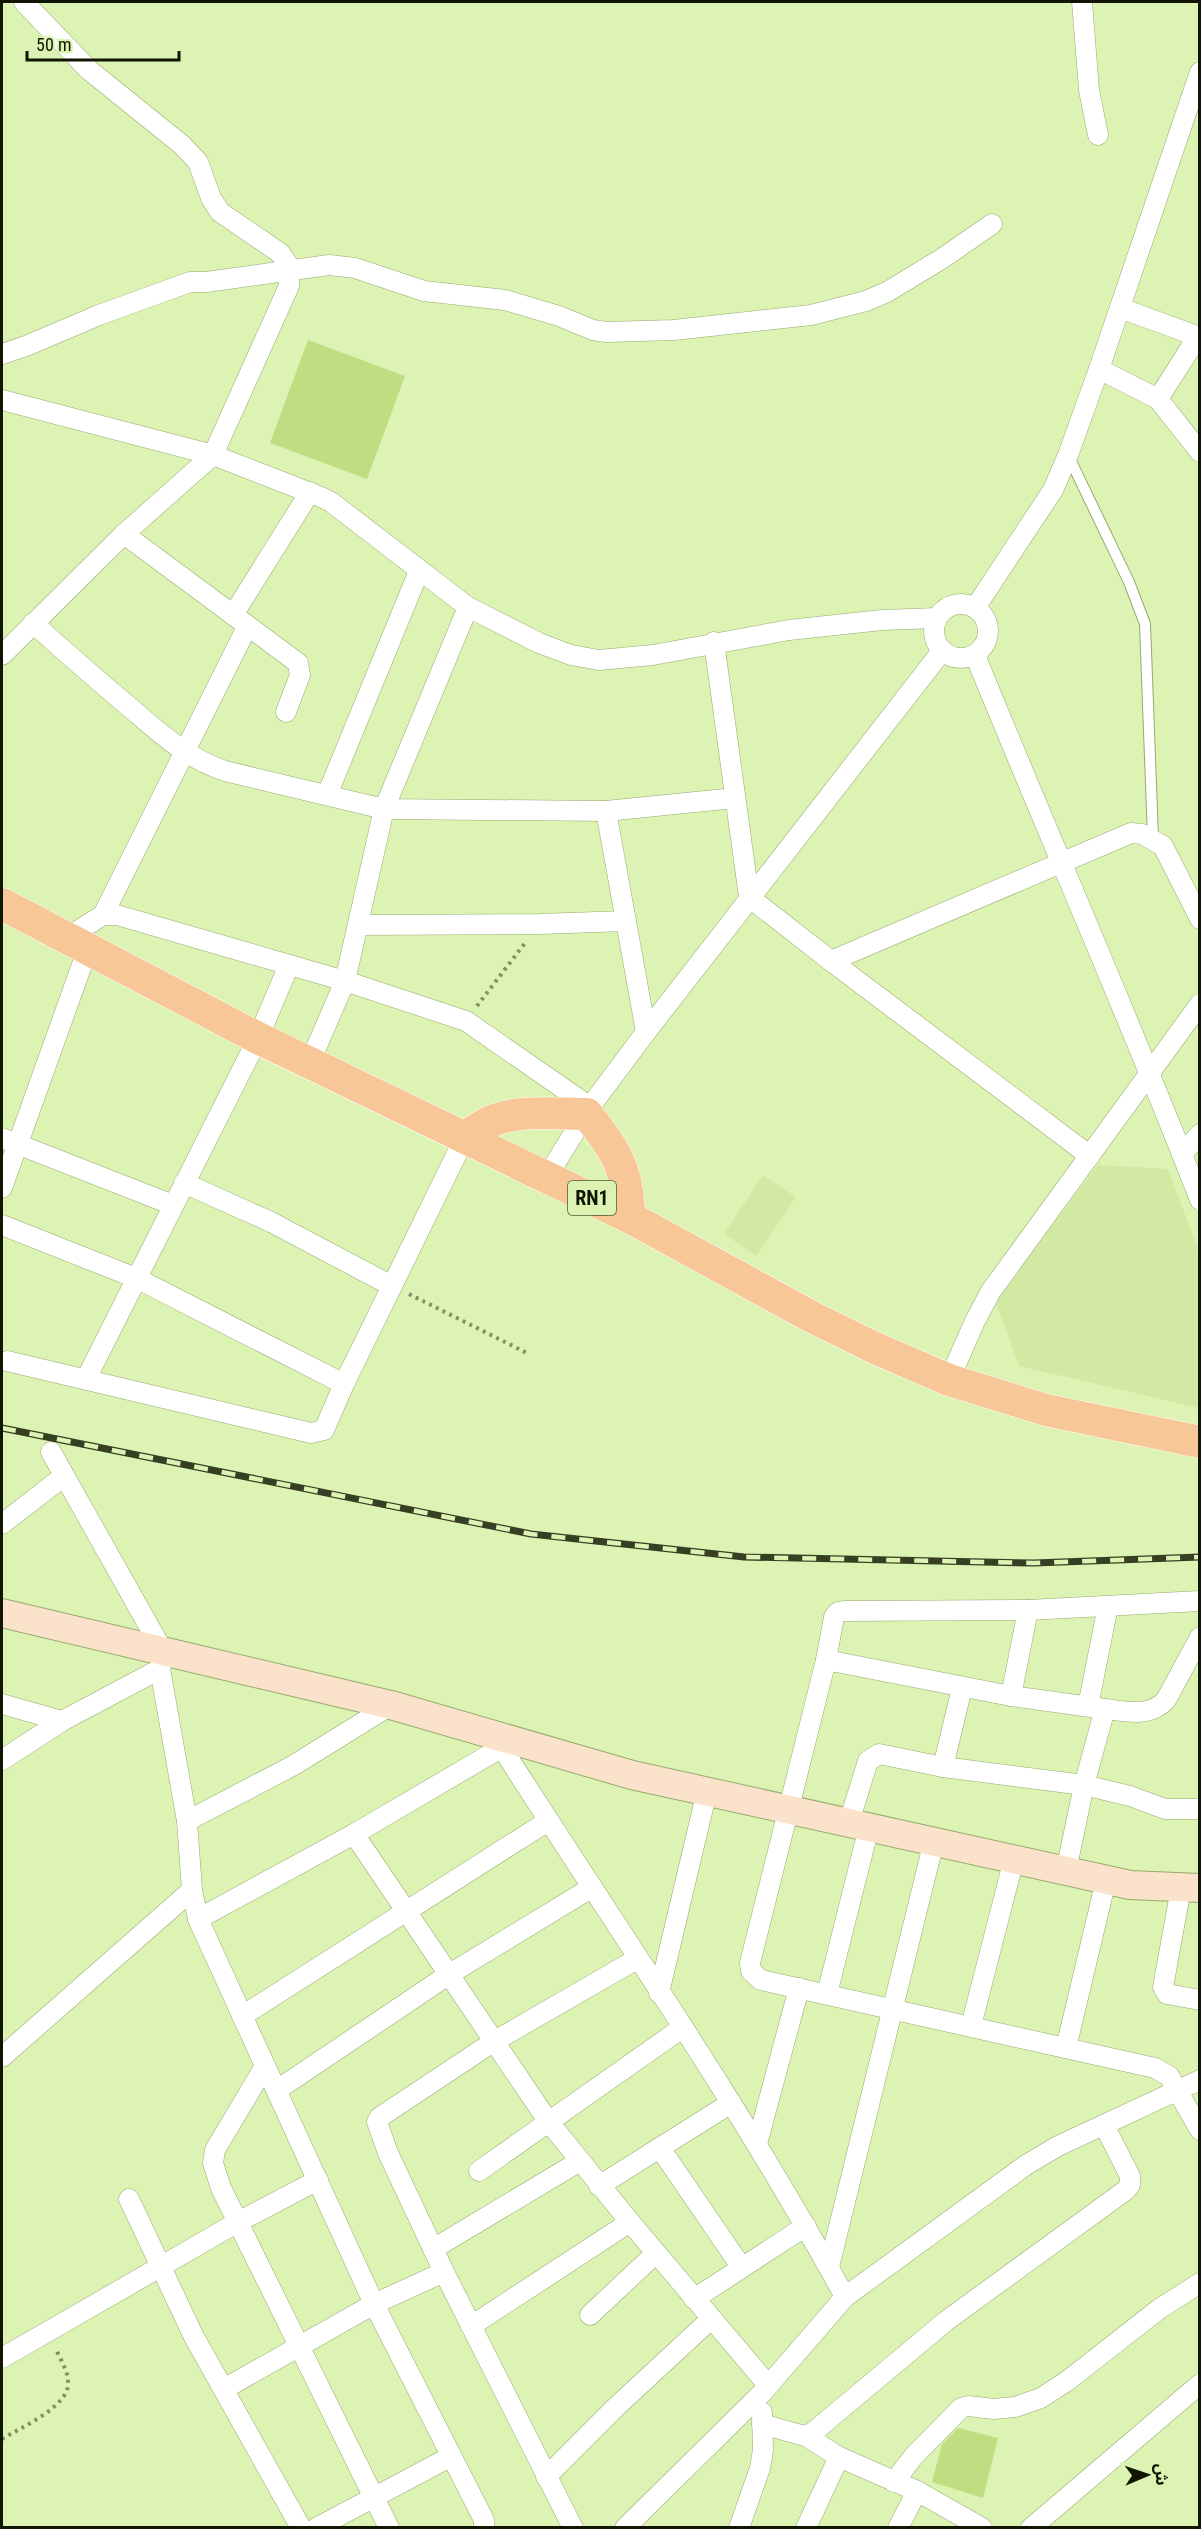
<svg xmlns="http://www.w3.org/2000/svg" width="1201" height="2529" viewBox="0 0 1201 2529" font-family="'Roboto Condensed','Noto Sans Arabic',sans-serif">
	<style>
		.built { fill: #d1e9a3 }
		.building { fill: #bfdd81 }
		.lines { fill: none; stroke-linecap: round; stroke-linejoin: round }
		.lane-casing { stroke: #96aa6e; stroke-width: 12 }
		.street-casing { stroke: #96aa6e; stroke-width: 21 }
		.secondary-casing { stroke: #96aa6e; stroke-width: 30 }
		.primary-casing { stroke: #fff; stroke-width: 33 }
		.path { stroke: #829164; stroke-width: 4; stroke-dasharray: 3 4.5; stroke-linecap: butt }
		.lane { stroke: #fff; stroke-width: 10 }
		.street { stroke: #fff; stroke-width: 20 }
		.secondary { stroke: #fbe3cb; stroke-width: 28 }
		.primary { stroke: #f7c797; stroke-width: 32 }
		.rail-casing { stroke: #363f22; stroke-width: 7 }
		.rail { stroke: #ddf3b4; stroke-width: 4.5; stroke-dasharray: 14; stroke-linecap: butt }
		.labels { text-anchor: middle; stroke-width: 4.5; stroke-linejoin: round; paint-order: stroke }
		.shield { fill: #ddf3b4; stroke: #4e5837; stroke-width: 1.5 }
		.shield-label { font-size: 20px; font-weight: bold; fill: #101601 }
	</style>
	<rect width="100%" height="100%" fill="#ddf3b4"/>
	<!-- built -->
	<g class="built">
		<path d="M1098,1165L1168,1169L1199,1252V1408L1019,1366L995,1300Z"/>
		<path d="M763,1175L796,1197L756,1256L724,1234Z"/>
	</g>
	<!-- building -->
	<g class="building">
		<path d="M308,340L405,376L367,479L270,443Z"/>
		<path d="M958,2428L998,2438L983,2498L932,2482L942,2444Z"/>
	</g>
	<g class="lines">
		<!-- lane casing -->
		<g class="lane-casing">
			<path id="lane" d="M1068,455L1129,582L1145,624L1153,838"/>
		</g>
		<!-- street casing -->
		<g class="street-casing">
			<g id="street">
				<path d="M1082,2L1089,90L1098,135"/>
				<path d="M1120,308L1200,337"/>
				<path d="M2,354L26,346L99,315L190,282H206L329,265L355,268L424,291L505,300L559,316L593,330L606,332L674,330L811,315L866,301L887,292L943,258L992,224"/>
				<path d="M1099,369L1158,399L1200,452"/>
				<path d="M1158,399L1198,336"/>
				<path d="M2,400L213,455L321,497L331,502L468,607L539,643L571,655L599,660L653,655L789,630L882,620L937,618"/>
				<path d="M124,534L298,663L300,675L286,712"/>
				<circle cx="961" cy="631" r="27"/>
				<path d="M975,608L1053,490L1068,455L1099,369L1200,72"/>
				<path d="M233,615L310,492"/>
				<path d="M33,623C64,651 95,678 127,705C159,732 184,757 225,771L384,809L606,811L735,798"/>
				<path d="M714,642L749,897L831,961L1131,833L1142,834L1163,846L1200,919"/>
				<path d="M2,655L124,534L213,455L289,286V266L280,253L220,212L211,198L198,162L182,145L89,70L24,2"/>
				<path d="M975,655C1049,837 1129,1017 1200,1200"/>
				<path d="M327,795L419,571"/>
				<path d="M606,811L646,1032"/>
				<path d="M103,915L247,627"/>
				<path d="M358,925L539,924L626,921"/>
				<path d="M68,937L103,915H117L345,981L466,1021L590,1107"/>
				<path d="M831,961L1090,1156"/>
				<path d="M310,1062L345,981L384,809L468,607"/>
				<path d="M2,1138L173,1205"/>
				<path d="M1182,1154L1200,1134"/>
				<path d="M548,1175L590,1107L646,1032L942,651"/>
				<path d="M184,1183L271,1222L392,1286"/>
				<path d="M2,1188L88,948"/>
				<path d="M2,1225L136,1278L344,1384"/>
				<path d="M7,1361L311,1433L324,1430L344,1384L465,1137"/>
				<path d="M86,1379L258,1038L289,965"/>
				<path d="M949,1380L975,1321L991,1291L1200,1004"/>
				<path d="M51,1452L164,1653L160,1669L187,1821L192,1890L198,1919L374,2304L484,2520V2528"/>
				<path d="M2,1524L64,1476"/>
				<path d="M826,1660L834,1617L838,1612L844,1611L1028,1610L1200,1601"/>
				<path d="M1011,1696L1028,1610"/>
				<path d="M2,1704L62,1721"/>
				<path d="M1088,1706L1108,1606"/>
				<path d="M1105,1709C1127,1711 1149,1718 1166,1700L1200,1637"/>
				<path d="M502,1748C618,1930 742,2108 845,2297"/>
				<path d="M2,1760L62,1721L160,1669"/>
				<path d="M943,1767L962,1688"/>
				<path d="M187,1821L294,1765L391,1705"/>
				<path d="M849,1822L868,1761L879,1754L943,1767L1084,1785L1130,1796L1165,1809H1200"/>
				<path d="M354,1834L548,2121L630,2222L768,2385"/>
				<path d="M1066,1871L1084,1785L1105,1709L1011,1696L826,1660L750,1963L751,1971L761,1980L1155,2068L1169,2076L1200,2130"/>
				<path d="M1181,1888L1163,1987L1167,1994L1200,2000"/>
				<path d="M198,1919L354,1834L511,1742"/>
				<path d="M659,1993L707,1791"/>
				<path d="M827,1994L869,1827"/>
				<path d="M242,2016L548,1821"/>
				<path d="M971,2026L1014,1859"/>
				<path d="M1066,2048L1106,1880"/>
				<path d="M2,2057L192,1890"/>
				<path d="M265,2066L215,2150L213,2163L221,2188L389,2528"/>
				<path d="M277,2090L448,1975L591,1888"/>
				<path d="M757,2144L799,1988"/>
				<path d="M660,2148L742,2268"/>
				<path d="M479,2171L682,2028"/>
				<path d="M599,2186L731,2103"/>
				<path d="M129,2199L193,2335L301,2528"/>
				<path d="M433,2249L580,2161"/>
				<path d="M829,2267L934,1841"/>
				<path d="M694,2299L806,2226"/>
				<path d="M590,2315L656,2253"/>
				<path d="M471,2326L630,2222"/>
				<path d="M2,2358L238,2222L318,2180"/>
				<path d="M224,2389L374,2304L444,2272"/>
				<path d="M762,2424L801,2435L811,2434L946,2321L1126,2190L1130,2185V2176L1104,2125"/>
				<path d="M806,2436L839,2457L917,2491L982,2528"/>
				<path d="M546,2477L617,2406L711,2319"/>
				<path d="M894,2482L913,2457L961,2408L968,2406L994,2409L1015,2407L1041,2398L1067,2381L1159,2309L1200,2283"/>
				<path d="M316,2528L450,2457"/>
				<path d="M573,2528L444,2272L388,2153L377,2122L380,2117L493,2042L637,1959"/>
				<path d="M625,2528L763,2392L845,2297L1026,2165L1058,2146L1200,2080"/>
				<path d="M739,2528L760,2468L763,2450L762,2412"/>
				<path d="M806,2528L839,2457"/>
				<path d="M898,2528L917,2491"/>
				<path d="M1031,2528L1200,2384"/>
			</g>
		</g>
		<!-- secondary casing -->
		<g class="secondary-casing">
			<path id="secondary" d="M2,1613L391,1705L632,1775L1130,1885L1200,1888"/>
		</g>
		<!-- primary casing -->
		<g class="primary-casing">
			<g id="primary">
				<path d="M2,904L258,1038L629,1217L812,1317L875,1348L949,1380L1046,1410L1200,1442"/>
				<path d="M465,1137C473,1133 481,1126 489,1122C519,1109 555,1114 587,1114C615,1149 629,1170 629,1217"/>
			</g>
		</g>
		<!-- path -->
		<g class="path">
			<path d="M477,1006L525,943"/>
			<path d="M409,1294L529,1354"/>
			<path d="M2,2439C20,2428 68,2407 68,2384C69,2372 60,2359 56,2349"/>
		</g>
		<!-- lane -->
		<use href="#lane" class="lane"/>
		<!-- street -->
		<use href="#street" class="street"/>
		<!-- secondary -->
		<use href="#secondary" class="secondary"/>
		<!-- primary -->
		<use href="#primary" class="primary"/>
		<!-- rail casing -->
		<g class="rail-casing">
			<path id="rail" d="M2,1428L531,1534L744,1557L1034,1563L1200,1557"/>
		</g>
		<!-- rail -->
		<use href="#rail" class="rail"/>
	</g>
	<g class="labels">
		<!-- shield labels -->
		<rect class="shield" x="568" y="1181" width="48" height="34" rx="4.5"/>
		<g class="shield-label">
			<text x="592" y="1205">RN1</text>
		</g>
	</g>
	<!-- border -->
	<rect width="1201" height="2529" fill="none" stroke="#101601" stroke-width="6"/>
	<!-- north arrow -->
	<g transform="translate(1147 2475) rotate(88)" stroke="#ddf3b4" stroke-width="4.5" paint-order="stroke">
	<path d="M0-4.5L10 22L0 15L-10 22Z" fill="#101601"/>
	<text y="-9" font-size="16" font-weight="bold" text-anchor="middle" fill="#101601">ش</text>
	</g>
	<!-- scale -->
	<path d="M27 51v9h152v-9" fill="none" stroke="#101601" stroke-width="3"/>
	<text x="36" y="51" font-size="18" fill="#101601" stroke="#ddf3b4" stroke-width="4.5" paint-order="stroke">50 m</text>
</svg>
